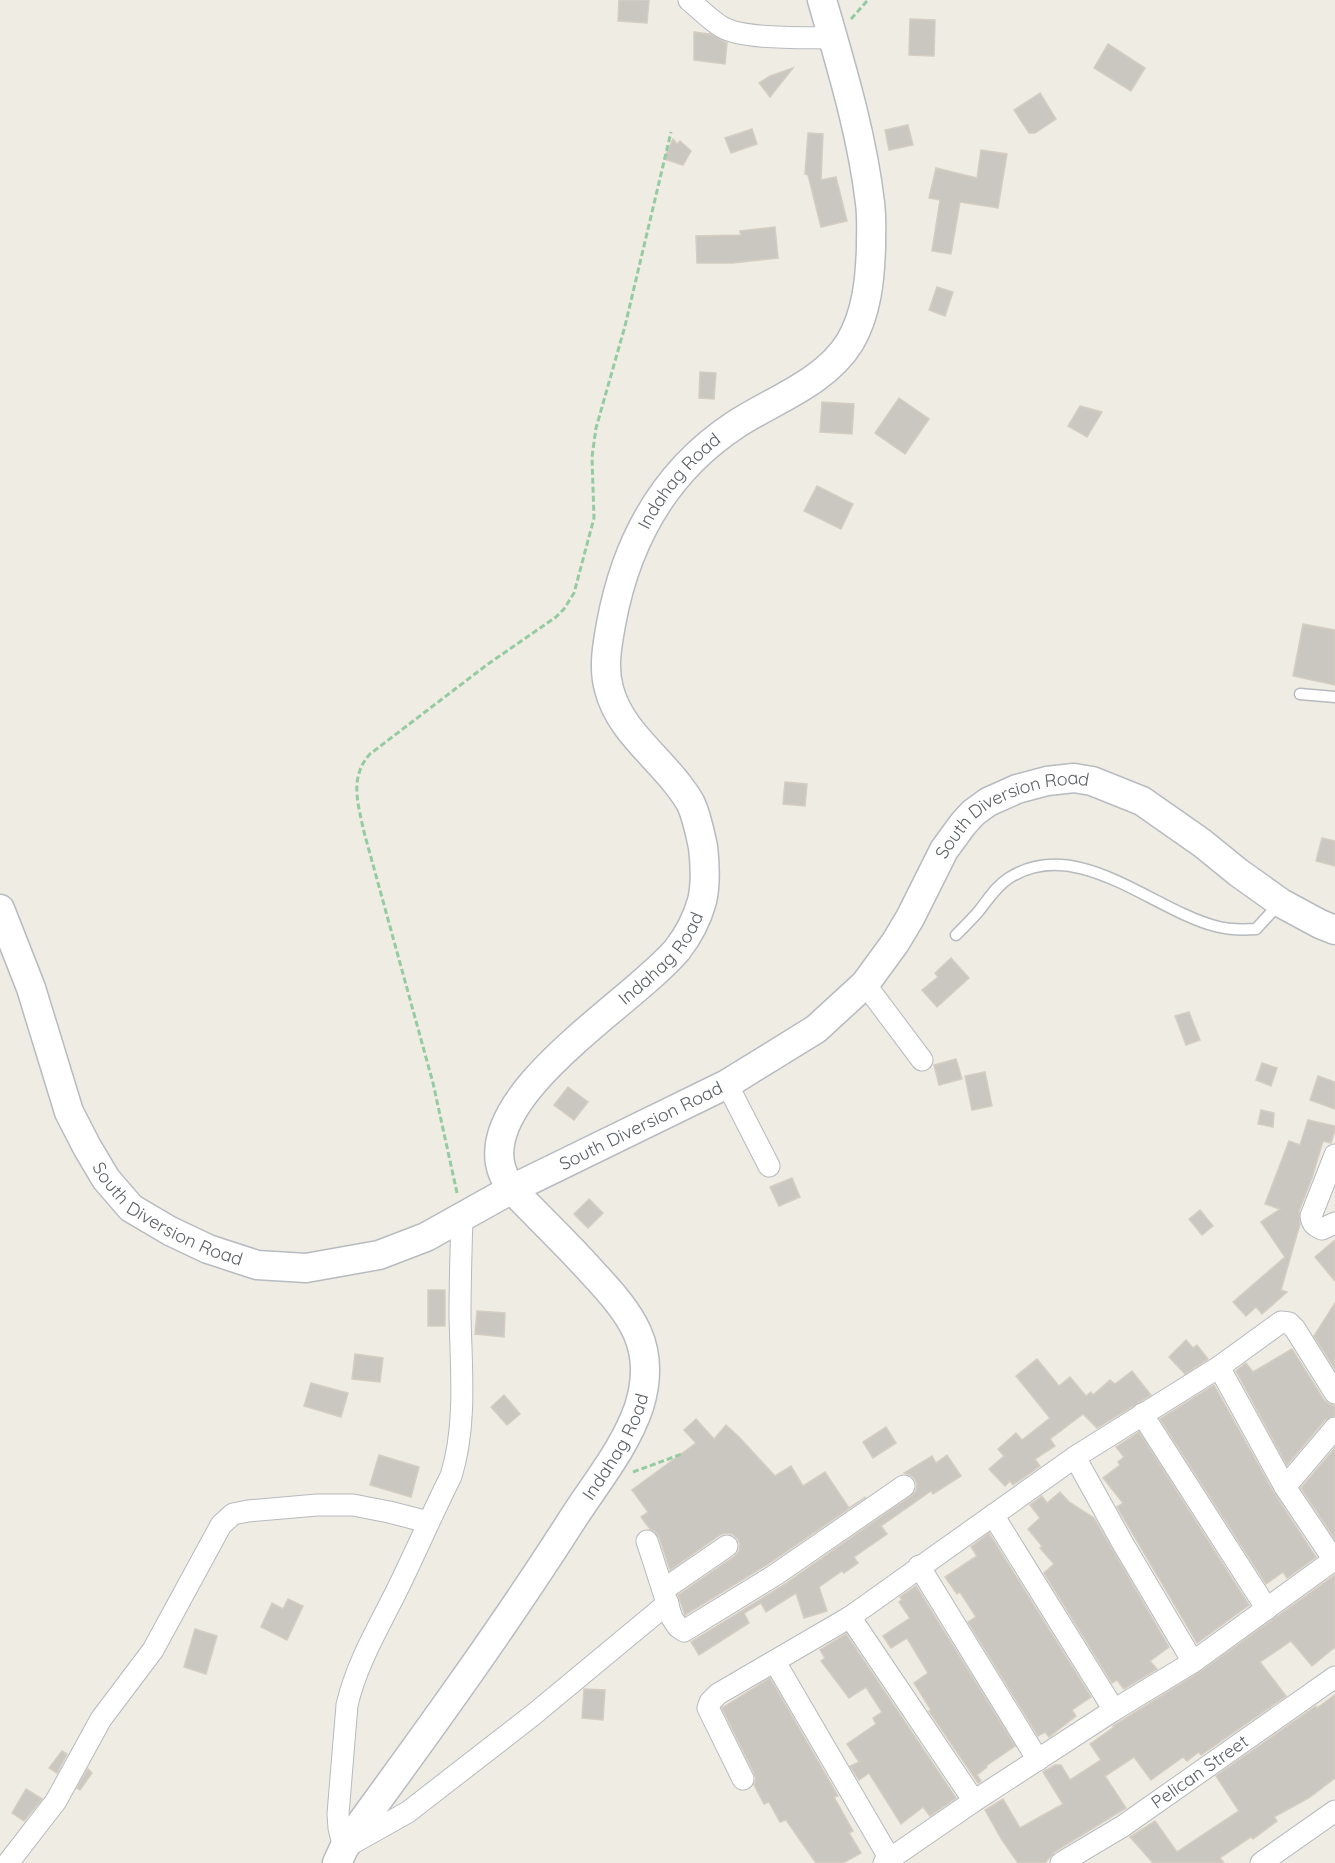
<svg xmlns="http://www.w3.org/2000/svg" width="1335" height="1863" viewBox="0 0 1335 1863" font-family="Quicksand,sans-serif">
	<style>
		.building { fill: #cac6c0; stroke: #d5cdc1; stroke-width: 1.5 }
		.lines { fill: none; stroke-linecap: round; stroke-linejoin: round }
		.lane-casing { stroke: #b6babe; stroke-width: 13 }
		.street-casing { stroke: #b6babe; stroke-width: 23 }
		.secondary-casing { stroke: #b7bbc1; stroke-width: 31 }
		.path { stroke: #95cba1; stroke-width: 3; stroke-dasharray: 6 3; stroke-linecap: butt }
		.lane { stroke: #fff; stroke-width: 10 }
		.street { stroke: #fff; stroke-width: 21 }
		.secondary { stroke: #fff; stroke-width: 28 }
		.labels { text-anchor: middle; stroke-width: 5; stroke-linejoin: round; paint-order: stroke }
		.street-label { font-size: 18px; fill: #5b6065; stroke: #fff }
	</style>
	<rect width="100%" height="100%" fill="#efece3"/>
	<!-- building -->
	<g class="building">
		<path d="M619,0H649L647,23L618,21Z"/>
		<path d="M910,19L935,20L934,56L909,55Z"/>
		<path d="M694,32L710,34L727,43L725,64L694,60Z"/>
		<path d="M1108,44L1145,68L1131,91L1094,68Z"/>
		<path d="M793,68L770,97L759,83L770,76Z"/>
		<path d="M1040,93L1056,119L1035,133H1029L1014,110Z"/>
		<path d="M908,125L913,145L889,150L885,130Z"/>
		<path d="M752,129L757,144L731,153L725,138Z"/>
		<path d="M808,133L823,134L821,180L836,177L847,221L821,227L808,175L805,174Z"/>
		<path d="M673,139L677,144L680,141L691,151L683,165L664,159Z"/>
		<path d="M981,150L1007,154L998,208L960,202L951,254L932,251L940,200L929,198L936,168L977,178Z"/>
		<path d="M775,227L778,258L733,263H697L696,236L741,235L740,231Z"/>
		<path d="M937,287L953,292L945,316L929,310Z"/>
		<path d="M700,372L716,373L714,399L699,398Z"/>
		<path d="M899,398L929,419L905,454L875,433Z"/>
		<path d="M822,402L854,404L852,434L820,432Z"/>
		<path d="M1080,406L1102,412L1087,437L1068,426Z"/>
		<path d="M817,486L853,504L841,529L804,511Z"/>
		<path d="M1303,624L1335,630V685L1293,676Z"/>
		<path d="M785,782L807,784L805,806L783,804Z"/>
		<path d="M1322,838L1335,841V866L1316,861Z"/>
		<path d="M951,958L969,978L937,1007L922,990L938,977L935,973Z"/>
		<path d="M1189,1012L1200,1040L1186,1045L1175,1016Z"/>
		<path d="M956,1059L962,1079L939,1085L934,1065Z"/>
		<path d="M1262,1063L1277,1068L1271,1086L1256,1080Z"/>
		<path d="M985,1072L992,1106L972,1110L965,1076Z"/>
		<path d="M1318,1076L1335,1082V1109L1310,1100Z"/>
		<path d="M568,1087L588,1102L574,1120L554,1105Z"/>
		<path d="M1261,1110L1274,1113L1273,1127L1258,1124Z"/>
		<path d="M1308,1120L1335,1126V1130L1331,1143L1323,1141L1312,1178L1299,1211L1300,1224L1281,1290L1287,1292L1262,1314L1256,1307L1246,1316L1233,1302L1285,1257L1261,1222L1280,1209L1265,1204L1289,1141L1300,1145Z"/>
		<path d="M792,1178L800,1197L779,1206L770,1187Z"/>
		<path d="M589,1199L603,1213L588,1228L574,1214Z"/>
		<path d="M1200,1210L1213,1226L1202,1235L1189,1219Z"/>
		<path d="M1335,1240V1281L1315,1257Z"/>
		<rect x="428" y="1290" width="17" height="36"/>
		<path d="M1335,1303V1369L1314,1336Z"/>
		<path d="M477,1311L505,1313L504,1337L475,1334Z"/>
		<path d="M1186,1340L1193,1348L1197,1345L1208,1359L1185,1374L1169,1357Z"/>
		<path d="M1292,1349L1324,1400L1329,1404L1335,1406V1416L1325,1420L1287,1465L1236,1371L1246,1363L1253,1372Z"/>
		<path d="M355,1354L383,1358L380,1382L352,1379Z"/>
		<path d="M1037,1359L1059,1386L1070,1377L1086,1396L1091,1392L1093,1395L1110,1380L1115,1384L1132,1371L1151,1395L1097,1428L1083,1414L1050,1439L1055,1446L1035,1459L1040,1466L1013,1485L1010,1481L1005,1486L989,1469L1004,1456L998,1449L1016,1433L1022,1440L1050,1418L1016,1376Z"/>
		<path d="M311,1383L348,1393L341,1417L304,1406Z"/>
		<path d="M1214,1385L1274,1493L1316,1557L1287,1578L1283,1572L1266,1584L1160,1419Z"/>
		<path d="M504,1395L520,1414L507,1425L491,1407Z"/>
		<path d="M696,1419L714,1439L726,1425L739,1437L775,1476L791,1466L803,1486L825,1472L849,1508L866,1497L768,1564L685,1615L678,1595L735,1556L739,1551L740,1544L738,1539L732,1534L725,1533L720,1535L670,1570L659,1537L655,1531L650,1529L641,1517L648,1512L632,1490L696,1443L684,1430Z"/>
		<path d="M886,1427L896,1443L873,1458L863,1442Z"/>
		<path d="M1139,1432L1249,1605L1197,1643L1117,1507L1123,1503L1103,1478L1120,1465L1118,1462L1124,1457L1116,1447Z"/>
		<path d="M1335,1448V1539L1301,1488Z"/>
		<path d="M379,1455L419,1467L411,1497L370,1485Z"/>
		<path d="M947,1455L961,1476L933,1494L931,1491L881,1526L887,1534L854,1557L858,1563L844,1573L842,1571L819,1587L827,1611L804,1618L796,1593L766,1612L761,1603L744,1613L749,1623L699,1655L691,1642L782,1586L911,1496L916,1491L917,1484L914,1478L910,1475L904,1473L932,1456L936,1463Z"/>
		<path d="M1060,1492L1069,1502L1094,1518L1169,1647L1150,1661L1157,1669L1124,1689L1117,1680L1112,1683L1044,1573L1054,1564L1040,1548L1042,1546L1028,1529L1040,1518L1030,1505L1042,1496L1047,1503Z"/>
		<path d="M989,1533L1091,1697L1072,1710L1076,1716L1049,1737L1045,1732L1038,1736L968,1622L976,1617L960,1592L957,1594L945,1577L977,1556L971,1547Z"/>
		<path d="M1335,1575V1647L1312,1666L1291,1641L1260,1662L1286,1696L1201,1755L1199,1752L1187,1761L1183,1757L1151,1780L1134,1757L1105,1776L1126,1808L1054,1852L1045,1863H1018L1002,1840L985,1810L1003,1799L1020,1828L1063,1804L1043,1772L1055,1765H1061L1070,1780L1101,1760L1090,1744L1114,1727L1113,1726L1200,1672Z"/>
		<path d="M916,1586L1015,1746L986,1766L987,1767L977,1775L981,1781L978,1783L929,1711L931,1710L914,1683L928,1673L907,1638L891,1648L883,1636L910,1618L899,1602L902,1600L900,1597Z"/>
		<path d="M288,1599L303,1606L287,1640L261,1627L272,1603L283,1609Z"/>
		<path d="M195,1629L217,1636L206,1674L184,1667Z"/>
		<path d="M846,1634L956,1798L930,1816L923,1807L901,1824L869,1773L859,1780L850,1766L859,1762L847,1744L876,1724L873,1718L882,1712L866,1687L849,1698L821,1661L825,1658L820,1650Z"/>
		<path d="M770,1678L838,1796L834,1797L853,1831L849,1833L861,1853L843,1863H816L786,1820L780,1822L769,1802L764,1804L754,1785L756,1779L754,1773L722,1708Z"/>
		<path d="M584,1689L605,1690L603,1720L582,1718Z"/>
		<path d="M1335,1695V1778L1310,1797L1274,1817L1277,1821L1253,1839L1251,1837L1220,1858L1224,1863H1153L1130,1837L1155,1821L1177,1852L1239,1811L1216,1776L1316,1706L1317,1708Z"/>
		<path d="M62,1751L67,1754L57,1773L49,1768Z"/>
		<path d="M88,1769L92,1773L80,1790L77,1788Z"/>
		<path d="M26,1789L42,1799L24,1821L12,1813Z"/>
	</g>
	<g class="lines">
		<!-- lane casing -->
		<g class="lane-casing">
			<g id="lane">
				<path d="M1300,694L1335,697"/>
				<path d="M956,935C963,928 971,920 978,912C988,900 995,887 1009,878C1077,835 1151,909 1215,926C1229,930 1242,930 1256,929L1280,903"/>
			</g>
		</g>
		<!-- street casing -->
		<g class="street-casing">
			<g id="street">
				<path d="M689,0C700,9 710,20 722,27C744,40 806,37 833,38"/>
				<path d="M865,984L922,1060"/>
				<path d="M727,1084L769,1166"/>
				<path d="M1335,1155L1311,1216C1312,1224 1315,1226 1322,1229L1335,1223"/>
				<path d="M462,1218C461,1250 460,1283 460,1315C461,1368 467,1425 451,1476C433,1512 417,1549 399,1586C380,1625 357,1662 347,1705L338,1814L339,1828L344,1848L408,1812L533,1715L668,1603"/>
				<path d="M1219,1367L1281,1322L1289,1323L1295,1329L1335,1393"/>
				<path d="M1142,1414L1267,1609"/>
				<path d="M1075,1457L1122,1542L1193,1662"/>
				<path d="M1285,1487L1335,1428"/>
				<path d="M993,1515L1114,1710"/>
				<path d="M647,1541L672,1618L678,1627L684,1631L775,1575L904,1486"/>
				<path d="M919,1566L1038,1760"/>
				<path d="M663,1590L727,1546"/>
				<path d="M850,1617L974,1801"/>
				<path d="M775,1662L890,1859"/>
				<path d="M743,1779L708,1708L710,1702L718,1694L850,1617L1075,1457L1219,1367L1285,1487L1334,1560"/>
				<path d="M8,1863L56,1801L101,1719L153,1650L221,1525L233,1514L248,1511L317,1505H353L389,1512L428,1522"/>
				<path d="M884,1863L974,1801L1114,1710L1193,1662L1335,1559"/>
				<path id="s1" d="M1061,1863L1123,1826L1335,1677"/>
				<path d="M1261,1863L1335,1811"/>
			</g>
		</g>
		<!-- secondary casing -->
		<g class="secondary-casing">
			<g id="secondary">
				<path id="s2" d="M0,909L31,988L69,1112L87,1147L106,1179L131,1208L170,1231L208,1249L257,1265L306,1268L379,1255L426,1237L512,1189L727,1084L816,1029L865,984L895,943L910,918L944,850L963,824L973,813L988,802L1017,789L1047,781L1074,778L1092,781L1142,801L1202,843L1239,873L1281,903L1320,924L1335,930"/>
				<path id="s3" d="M337,1863L344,1848L359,1826C432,1726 505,1625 572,1520C595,1484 625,1448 639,1407C658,1346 631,1314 591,1271C574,1252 556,1234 538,1216C523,1200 504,1186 500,1163C487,1088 633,1002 677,950C688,936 697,919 702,901C706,884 705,864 703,847C700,833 697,817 691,804C689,800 682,790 679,786C656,755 619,729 609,689C603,668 607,646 611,624C626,542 664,472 735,425C773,400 825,383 850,342C867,313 870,279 871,247C871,232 872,217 870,203C862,134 841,66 822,0"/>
			</g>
		</g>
		<!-- path -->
		<g class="path">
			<path d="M851,19L868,0"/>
			<path d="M457,1193L433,1083L364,832C358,804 349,777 370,754L488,664L556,617L564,609L574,593L594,518L592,457L596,428L625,326L671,132"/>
			<path d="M633,1472L682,1454"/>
		</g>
		<!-- lane -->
		<use href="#lane" class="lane"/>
		<!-- street -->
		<use href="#street" class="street"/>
		<!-- secondary -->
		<use href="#secondary" class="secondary"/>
	</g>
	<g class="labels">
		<!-- street labels -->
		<g class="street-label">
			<text dy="6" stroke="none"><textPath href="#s3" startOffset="1653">Indahag Road</textPath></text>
			<text dy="6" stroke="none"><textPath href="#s2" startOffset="1388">South Diversion Road</textPath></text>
			<text dy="6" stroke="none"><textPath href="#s3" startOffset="1113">Indahag Road</textPath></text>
			<text dy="6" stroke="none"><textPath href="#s2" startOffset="884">South Diversion Road</textPath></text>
			<text dy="6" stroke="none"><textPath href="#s2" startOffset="363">South Diversion Road</textPath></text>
			<text dy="6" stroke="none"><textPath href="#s3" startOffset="502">Indahag Road</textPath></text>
			<text dy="6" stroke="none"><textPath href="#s1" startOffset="166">Pelican Street</textPath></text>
		</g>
	</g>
</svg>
